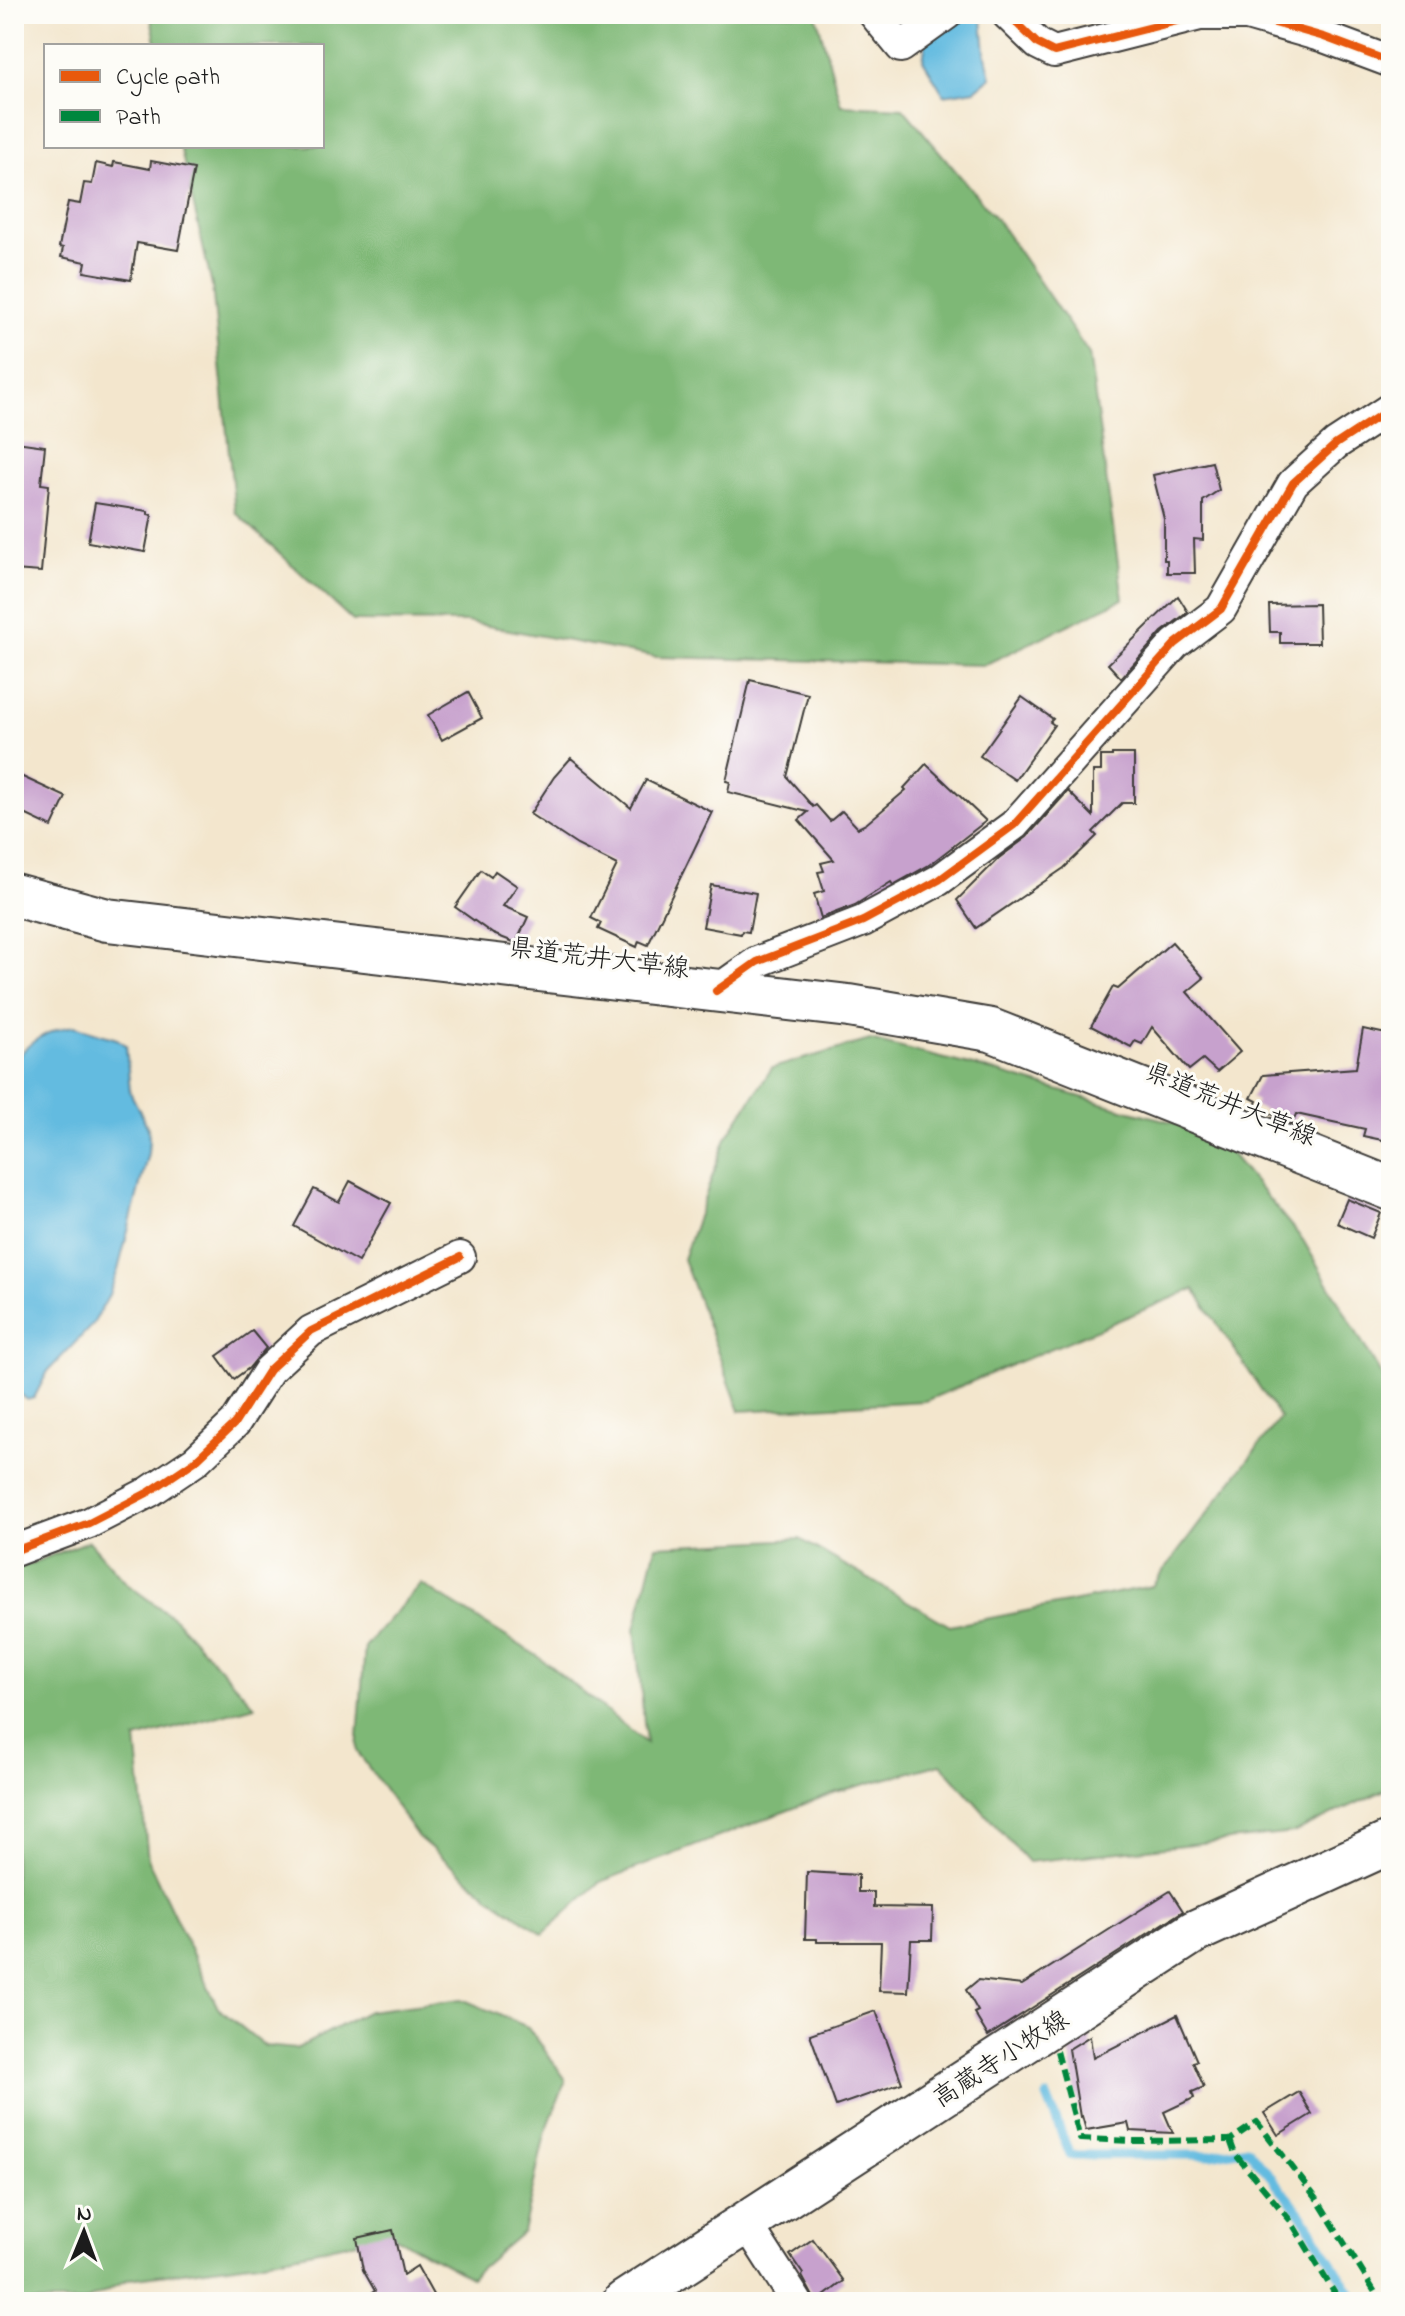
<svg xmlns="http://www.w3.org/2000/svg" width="1405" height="2316" viewBox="0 0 1405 2316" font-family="'Indie Flower','Klee One',sans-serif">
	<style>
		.forest { fill: #7eb876; stroke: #4d6a49; stroke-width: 2 }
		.water { fill: #63bbe0; stroke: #406c7e; stroke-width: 2 }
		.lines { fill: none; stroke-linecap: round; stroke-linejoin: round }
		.stream { stroke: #63bbe0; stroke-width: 9 }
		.building { fill: #c7a1cd }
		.minor-casing { stroke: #3c3a37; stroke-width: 34 }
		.secondary-casing { stroke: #3c3a37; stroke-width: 46 }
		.minor { stroke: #fff; stroke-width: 30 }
		.secondary { stroke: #fff; stroke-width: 42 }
		.quiet { stroke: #00873e; stroke-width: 6; stroke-dasharray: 12 6; stroke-linecap: butt }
		.cycleway-casing { stroke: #fdfcf7; stroke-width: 13 }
		.cycleway { stroke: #e8590c; stroke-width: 8 }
		.labels { text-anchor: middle; stroke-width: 6; stroke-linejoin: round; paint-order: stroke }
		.street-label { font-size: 26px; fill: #1c1c1c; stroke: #fdfcf7 }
	</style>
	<rect width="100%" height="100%" fill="#fdfcf7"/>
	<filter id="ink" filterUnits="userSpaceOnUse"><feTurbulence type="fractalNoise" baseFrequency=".0125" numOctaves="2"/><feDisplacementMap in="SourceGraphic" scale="16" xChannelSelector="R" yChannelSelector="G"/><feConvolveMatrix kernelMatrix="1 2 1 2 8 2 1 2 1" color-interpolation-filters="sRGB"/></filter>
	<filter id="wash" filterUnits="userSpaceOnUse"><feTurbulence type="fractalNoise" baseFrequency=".006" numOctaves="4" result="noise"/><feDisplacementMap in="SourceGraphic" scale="32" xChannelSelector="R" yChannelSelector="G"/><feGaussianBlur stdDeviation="1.8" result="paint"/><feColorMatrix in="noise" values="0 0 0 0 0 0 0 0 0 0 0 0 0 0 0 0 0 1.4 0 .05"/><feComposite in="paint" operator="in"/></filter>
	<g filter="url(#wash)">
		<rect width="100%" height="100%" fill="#f3e6cd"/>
		<!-- forest -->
		<g class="forest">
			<path d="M150,14H816L841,105L903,108L997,220L1089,354L1123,599L984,665L656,657L466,622L353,621L235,512L212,286L180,146H322V46H157Z"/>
			<path d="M870,1040L989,1070L1119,1108L1214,1133L1303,1240L1391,1392V1787L1293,1833L1028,1862L941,1764L836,1792L600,1882L543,1934L490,1897L418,1837L357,1751L365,1646L421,1584L539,1657L646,1743L635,1629L656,1546L800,1539L950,1626L1152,1586L1280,1418L1194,1289L925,1401L740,1411L683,1259L726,1138L772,1068Z"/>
			<path d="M89,1541L127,1584L175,1619L255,1706L136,1739L148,1860L218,2008L265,2046L296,2049L368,2011L462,1999L528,2027L566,2080L545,2134L523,2232L470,2277L392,2235L258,2262L129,2279L85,2302H14V1570Z"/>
		</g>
		<!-- water -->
		<g class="water">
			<path d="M979,14L982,19L985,52L991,77L975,90L944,95L923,60L926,41L967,15Z"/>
			<path d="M74,1026L117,1039L126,1045L130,1092L148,1128L149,1138L148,1153L118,1270L108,1297L93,1324L48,1371L34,1398L27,1400L14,1388V1064C26,1041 50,1029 74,1026Z"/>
		</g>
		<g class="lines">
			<!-- stream -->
			<path class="stream" d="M1047,2097L1070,2155H1211L1247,2148L1301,2213L1357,2302"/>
		</g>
		<g id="blocks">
			<!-- building -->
			<g class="building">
				<path d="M151,161L194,169L178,250L137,243L131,280L84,272L86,262L61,257L63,248L59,247L68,202L80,204L84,183L92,184L96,163L113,167L114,162L150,169Z"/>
				<path d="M16,442L45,446L41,484L49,485L41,572L14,570Z"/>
				<path d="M1212,462L1219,490L1203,501V540L1194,539L1195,573H1167V560H1164V519L1153,475Z"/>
				<path d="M95,503L148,511V514L152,515L145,552L88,542Z"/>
				<path d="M1178,596L1188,612L1162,632L1121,678L1108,664Z"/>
				<path d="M1318,604L1319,643H1280V632H1270L1269,605Z"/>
				<path d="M750,680L808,694L787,777L813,807L816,805L830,821L842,811L858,828L866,824L906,790L904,788L926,764L986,821L929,865L893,885L891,882L855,905L821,918L814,894L824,891L818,872L824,871L821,863L834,860L799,820L808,812L728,792L730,782L726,781Z"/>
				<path d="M468,692L482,718L442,740L428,715Z"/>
				<path d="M1022,697L1053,719L1050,722L1054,725L1015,780L980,756Z"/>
				<path d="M1112,754H1134V803H1122L1093,832L1097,836L1064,868L976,928L957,900L999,858L1027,837L1068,791L1093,816V771H1101V756H1112Z"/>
				<path d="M571,758L631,808L646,780L712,812L648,945L639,941L637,947L598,929L601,923L591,918L617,865L577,845L530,814L554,777Z"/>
				<path d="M14,773L66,797L52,827L14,809Z"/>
				<path d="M481,870L491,877L495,871L517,886L503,906L528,917L516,943L493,934L455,907Z"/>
				<path d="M711,885L756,893L749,932L742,931L741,934L703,927Z"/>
				<path d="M1172,942L1204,978L1187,992L1240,1052L1217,1072L1203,1059L1189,1070L1152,1027L1142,1044L1135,1041L1131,1047L1091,1026L1113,987L1118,989Z"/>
				<path d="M1363,1029L1391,1035V1126L1387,1141L1363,1136L1365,1129L1296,1114L1292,1124L1255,1106L1257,1101L1251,1098L1263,1075L1356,1068Z"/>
				<path d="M350,1181L391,1203L358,1262L294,1226L314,1189L339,1202Z"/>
				<path d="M1347,1199L1381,1213L1371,1238L1337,1223Z"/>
				<path d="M252,1331L266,1348L249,1368L234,1379L217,1356Z"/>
				<path d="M807,1872L858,1875V1892H874V1907L933,1908L932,1940H911L908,1992L879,1991L881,1942H817V1939H805Z"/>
				<path d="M1170,1891L1183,1911L988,2036L974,2013L978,2011L966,1990L978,1980L1022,1985Z"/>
				<path d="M876,2011L902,2083L836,2106L810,2034Z"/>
				<path d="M1177,2015L1197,2061L1193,2062L1204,2087L1192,2092L1194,2098L1164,2112L1173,2133L1130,2131L1128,2123L1086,2130L1082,2116L1080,2117L1069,2049L1090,2036L1093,2058Z"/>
				<path d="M1299,2092L1312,2114L1278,2135L1264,2113Z"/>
				<path d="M393,2230L403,2275L417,2266L437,2302H356L375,2291L363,2270L357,2238Z"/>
				<path d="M813,2239L844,2281L816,2302L802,2276L803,2274L790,2255Z"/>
			</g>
		</g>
	</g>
	<g filter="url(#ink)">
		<use href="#blocks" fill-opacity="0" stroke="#3c3a37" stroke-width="2"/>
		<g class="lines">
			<!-- minor casing -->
			<g class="minor-casing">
				<g id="minor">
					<path d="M874,14L901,47L947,14"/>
					<path d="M1007,14L1038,44L1054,52L1200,15H1247L1324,37L1391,62"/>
					<path d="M716,991L757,962L863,921L939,880L1014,825L1175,644L1221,609L1293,483L1336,444L1391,408"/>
					<path d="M14,1551L89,1523L149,1492L195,1461L235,1423L269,1370L311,1331L460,1257"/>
					<path d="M747,2224L797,2302"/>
				</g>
			</g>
			<!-- secondary casing -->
			<g class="secondary-casing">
				<g id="secondary">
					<path d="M14,895L107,920L849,1006L991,1030L1391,1189"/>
					<path d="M624,2302L1194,1932L1391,1842"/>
				</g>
			</g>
			<!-- minor -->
			<use href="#minor" class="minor"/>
			<!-- secondary -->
			<use href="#secondary" class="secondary"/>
			<!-- quiet -->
			<g class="quiet">
				<path d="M1057,2051L1080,2139L1135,2141L1230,2140L1257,2122L1317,2199L1381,2302"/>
				<path d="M1230,2140L1235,2154L1290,2220L1340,2302"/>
			</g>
			<!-- cycleway casing -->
			<g class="cycleway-casing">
				<g id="cycleway">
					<path d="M1007,14L1038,44L1054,52L1200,15H1247L1324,37L1391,62"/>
					<path d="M716,991L757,962L863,921L939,880L1014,825L1175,644L1221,609L1293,483L1336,444L1391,408"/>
					<path d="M14,1551L89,1523L149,1492L195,1461L235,1423L269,1370L311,1331L460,1257"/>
				</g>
			</g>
			<!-- cycleway -->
			<use href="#cycleway" class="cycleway"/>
		</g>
	</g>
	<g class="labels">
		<!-- street labels -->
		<g class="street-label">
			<text transform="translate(599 957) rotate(7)" y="9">県道荒井大草線</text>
			<text transform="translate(1231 1103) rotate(22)" y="9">県道荒井大草線</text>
			<text transform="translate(1000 2058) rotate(-33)" y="9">高蔵寺小牧線</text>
		</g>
	</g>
	<!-- margin -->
	<rect width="1405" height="2316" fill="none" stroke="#fdfcf7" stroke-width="48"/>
	<!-- legend -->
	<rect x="44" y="44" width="280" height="104" fill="#fdfcf7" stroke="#a3a29f" stroke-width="2"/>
	<rect x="60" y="70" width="40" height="12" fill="#e8590c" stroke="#a3a29f" stroke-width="2"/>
	<text x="116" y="84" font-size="24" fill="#1c1c1c">Cycle path</text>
	<rect x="60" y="110" width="40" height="12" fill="#00873e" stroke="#a3a29f" stroke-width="2"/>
	<text x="116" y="124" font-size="24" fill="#1c1c1c">Path</text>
	<!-- north arrow -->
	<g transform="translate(84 2232) rotate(1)" stroke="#fdfcf7" stroke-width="6" paint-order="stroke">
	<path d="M0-6L14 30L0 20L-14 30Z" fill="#1c1c1c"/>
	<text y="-12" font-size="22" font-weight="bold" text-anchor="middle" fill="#1c1c1c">N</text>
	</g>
</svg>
